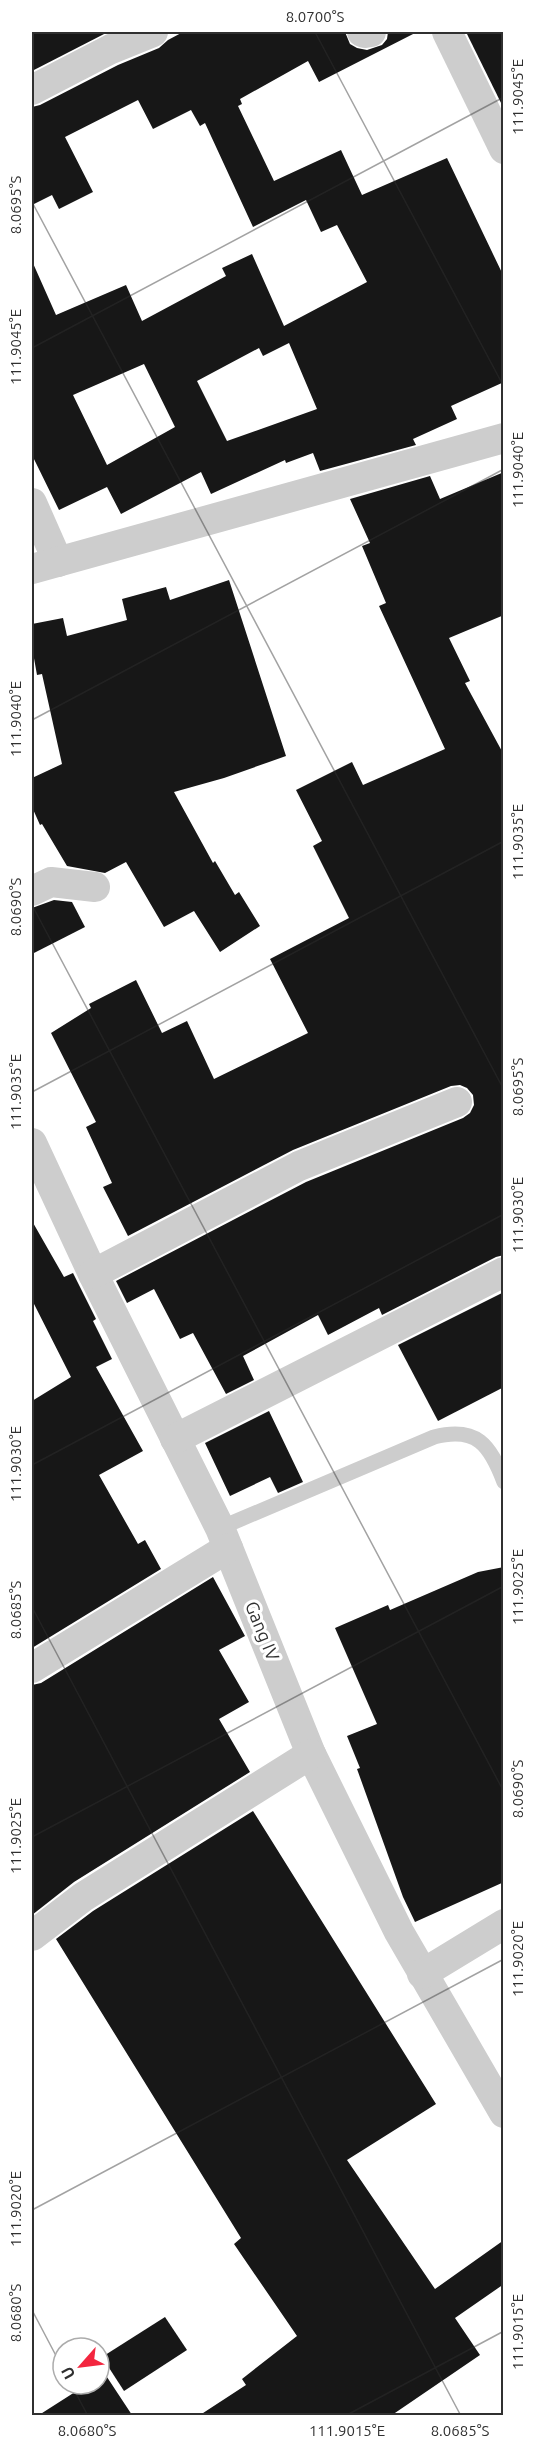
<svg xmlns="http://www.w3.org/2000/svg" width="535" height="2447" viewBox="0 0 535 2447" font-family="Ubuntu,sans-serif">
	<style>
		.building { fill: #171717; fill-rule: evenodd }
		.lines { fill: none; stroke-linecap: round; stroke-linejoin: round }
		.service { stroke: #cdcdcd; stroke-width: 15 }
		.minor { stroke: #cdcdcd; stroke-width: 30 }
		.ticks { fill: none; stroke: #303030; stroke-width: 1.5; stroke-opacity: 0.45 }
		.labels { text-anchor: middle; stroke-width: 6; stroke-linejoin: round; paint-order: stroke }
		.street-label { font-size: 18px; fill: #303030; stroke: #fff }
		.neatline { fill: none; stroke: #303030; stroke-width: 2 }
		.ticks-label { font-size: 15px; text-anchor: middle; fill: #303030 }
	</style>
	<rect width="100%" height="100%" fill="#fff"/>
	<!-- building -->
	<g class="building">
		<path d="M32,32H108L32,71Z"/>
		<path d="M183,32H345L350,44L357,48L367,50L382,45L387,39L388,32H417L319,82L308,61L240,99L242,104L238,106L274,181L341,150L362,195L447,158L504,277V382L451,406L457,419L413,439L416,445L320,471L313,453L286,463L285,460L211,494L201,472L121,514L107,487L59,510L32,455V261L56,315L126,285L142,321L226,276L222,268L252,254L284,326L367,282L337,225L321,232L306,200L253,227L205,123L200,126L191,110L153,129L138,100L65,137L93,192L59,209L52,195L32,205V107L40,105L118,65L159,48L168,40ZM289,343L317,409L227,441L197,381L259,348L263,356ZM144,364L175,427L107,465L73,395Z"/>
		<path d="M466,32H504V109Z"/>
		<path d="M504,472V615L449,638L470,681L465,683L504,755V1255L496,1257L382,1315L379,1308L328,1335L318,1315L243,1356L254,1380L226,1394L193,1333L180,1339L154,1289L127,1303L116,1281L306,1182L463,1118L470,1113L474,1105L473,1095L467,1088L460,1085L451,1086L293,1150L128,1236L103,1187L112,1183L86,1127L96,1122L51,1033L91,1008L89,1004L136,980L162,1033L187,1021L214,1079L308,1033L270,959L349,918L313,846L322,841L296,790L352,762L363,785L445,749L379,606L386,603L362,546L370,543L350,499L430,476L440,499Z"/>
		<path d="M229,580L286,756L224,778L174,792L213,863L215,861L235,895L239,892L260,926L220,952L194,911L164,927L126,862L105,873L67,866L42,824L40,825L32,807V778L62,764L42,674L37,675L32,647V624L63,618L67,636L127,620L122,599L166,587L170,600Z"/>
		<path d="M54,900L72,902L85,927L32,954V908Z"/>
		<path d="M32,1221L64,1277L73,1273L96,1319L93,1321L112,1359L96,1367L143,1451L99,1475L138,1544L145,1540L161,1569L32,1648V1401L71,1377L32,1300Z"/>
		<path d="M504,1292V1387L438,1421L398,1345Z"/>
		<path d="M269,1411L303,1482L278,1493L270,1477L230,1496L205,1443Z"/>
		<path d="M504,1567V1882L415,1922L403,1897L357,1769L360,1768L347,1736L377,1724L335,1628L388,1605L390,1610L478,1572Z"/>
		<path d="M213,1577L245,1636L219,1650L249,1702L219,1719L250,1772L74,1882L32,1915V1685L41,1683Z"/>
		<path d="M253,1811L436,2104L347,2160L435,2289L504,2240V2284L455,2318L480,2355L392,2415H200L246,2385L242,2379L297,2336L234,2244L241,2238L56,1939L93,1911Z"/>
		<path d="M165,2317L187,2350L124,2391L102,2357Z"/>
		<path d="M103,2371L132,2415H39L75,2392L73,2389L81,2384H99V2373Z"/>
	</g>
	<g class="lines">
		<!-- service -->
		<path class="service" d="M220,1528L434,1437C477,1426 490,1445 504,1482"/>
		<!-- minor -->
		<g class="minor">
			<path d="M362,32L365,33L371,32"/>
			<path d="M447,32L504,149"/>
			<path d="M32,90L111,49L153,32"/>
			<path d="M32,503L58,562"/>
			<path d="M32,569L504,438"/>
			<path d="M32,891L51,882L95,887"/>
			<path d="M32,1143L93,1274L220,1528L311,1754L399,1932L504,2113"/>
			<path d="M93,1274L299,1166L457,1102"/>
			<path d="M175,1439L504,1272"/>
			<path d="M32,1668L228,1548"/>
			<path d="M32,1936L83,1897L311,1754"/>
			<path d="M422,1974L504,1924"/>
		</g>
	</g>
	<!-- ticks -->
	<path class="ticks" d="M315,32L504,387M32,202L504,1090M32,348L504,97M32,720L504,469M32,905L504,1792M32,1092L504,841M32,1465L504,1214M32,1607L461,2416M32,1837L504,1586M32,2210L504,1959M32,2310L63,2369M71,2384L88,2416M345,2416L504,2331"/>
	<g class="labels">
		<!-- street labels -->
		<g class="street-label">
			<text transform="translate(262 1631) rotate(68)" y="6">Gang IV</text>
		</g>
	</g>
	<!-- border -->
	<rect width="535" height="2447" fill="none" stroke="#ffffff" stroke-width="66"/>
	<!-- north arrow -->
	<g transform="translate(81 2366) rotate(242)"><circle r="28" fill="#ffffff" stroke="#acacac" stroke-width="1.5"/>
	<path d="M0-4.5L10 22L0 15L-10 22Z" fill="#f3263f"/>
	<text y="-9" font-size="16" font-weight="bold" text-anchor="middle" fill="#303030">U</text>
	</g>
	<rect x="33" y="33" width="469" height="2381" class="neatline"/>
	<g class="ticks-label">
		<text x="315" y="22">8.0700°S</text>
		<text transform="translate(518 97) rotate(-90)" y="5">111.9045°E</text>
		<text transform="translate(16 205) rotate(-90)" y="5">8.0695°S</text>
		<text transform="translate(16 347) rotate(-90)" y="5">111.9045°E</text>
		<text transform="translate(518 470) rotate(-90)" y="5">111.9040°E</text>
		<text transform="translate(16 719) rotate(-90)" y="5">111.9040°E</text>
		<text transform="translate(518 842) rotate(-90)" y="5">111.9035°E</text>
		<text transform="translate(16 907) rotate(-90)" y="5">8.0690°S</text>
		<text transform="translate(518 1087) rotate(-90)" y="5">8.0695°S</text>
		<text transform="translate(16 1092) rotate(-90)" y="5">111.9035°E</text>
		<text transform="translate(518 1215) rotate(-90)" y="5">111.9030°E</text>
		<text transform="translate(16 1464) rotate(-90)" y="5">111.9030°E</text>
		<text transform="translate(518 1587) rotate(-90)" y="5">111.9025°E</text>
		<text transform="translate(16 1610) rotate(-90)" y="5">8.0685°S</text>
		<text transform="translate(518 1789) rotate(-90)" y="5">8.0690°S</text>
		<text transform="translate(16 1836) rotate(-90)" y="5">111.9025°E</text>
		<text transform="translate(518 1959) rotate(-90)" y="5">111.9020°E</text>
		<text transform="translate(16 2209) rotate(-90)" y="5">111.9020°E</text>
		<text transform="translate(16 2313) rotate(-90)" y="5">8.0680°S</text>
		<text transform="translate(518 2332) rotate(-90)" y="5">111.9015°E</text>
		<text x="87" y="2436">8.0680°S</text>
		<text x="347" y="2436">111.9015°E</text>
		<text x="460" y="2436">8.0685°S</text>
	</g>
</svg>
